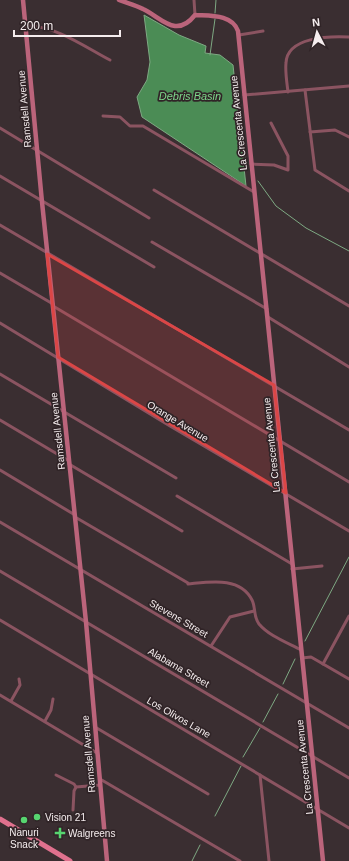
<svg xmlns="http://www.w3.org/2000/svg" width="349" height="861" viewBox="0 0 349 861" font-family="Arial,sans-serif">
	<style>
		.water { fill: #4b8c55; stroke: #7ea983 }
		.lines { fill: none; stroke-linecap: round; stroke-linejoin: round }
		.stream { stroke: #7ea983; stroke-width: 1 }
		.street { stroke: #8b5461; stroke-width: 3 }
		.secondary { stroke: #bb647b; stroke-width: 4.5 }
		.primary { stroke: #e0718e; stroke-width: 5 }
		.marked { fill: #db4646; fill-opacity: 0.2; stroke: #db4646; stroke-width: 3; stroke-linejoin: round }
		.poi-dot { fill: #57d570; stroke: #302427; stroke-width: 1.5 }
		.labels { text-anchor: middle; stroke-width: 3.5; stroke-linejoin: round; paint-order: stroke }
		.street-label { font-size: 10px; fill: #f5edee; stroke: #302427 }
		.poi-label { font-size: 10px; fill: #f5edee; stroke: #302427; text-anchor: start }
		.water-label { font-size: 11px; font-style: italic; fill: #7ed78b; stroke: #302427 }
	</style>
	<rect width="100%" height="100%" fill="#3a2e31"/>
	<!-- water -->
	<path class="water" d="M144,15L179,35L206,46L205,53L220,55L233,65L246,186L142,117L137,97L147,80L150,62Z"/>
	<g class="lines">
		<!-- stream -->
		<g class="stream">
			<path d="M215,13L216,0"/>
			<path d="M210,55L215,19"/>
			<path d="M243,153L246,159"/>
			<path d="M258,181L276,206L306,228L349,251"/>
			<path d="M305,641L349,557"/>
			<path d="M283,684L295,659"/>
			<path d="M263,722L278,694"/>
			<path d="M243,757L260,728"/>
			<path d="M215,816L241,766"/>
			<path d="M192,861L200,845"/>
		</g>
		<!-- street -->
		<g class="street">
			<path d="M194,0L195,15"/>
			<path d="M26,26C55,25 85,47 110,60"/>
			<path d="M239,35L263,31"/>
			<path d="M305,90L315,170L349,191"/>
			<path d="M288,92C287,83 285,72 286,63C287,37 329,36 349,37"/>
			<path d="M244,95L349,86"/>
			<path d="M103,116L120,117L130,126H143L254,192"/>
			<path d="M0,128L149,218"/>
			<path d="M310,132L335,130L349,137"/>
			<path d="M251,164L274,165L288,170V156L271,123"/>
			<path d="M0,176L154,267"/>
			<path d="M154,190L349,306"/>
			<path d="M0,225L349,430"/>
			<path d="M152,242L267,309"/>
			<path d="M0,273L53,304"/>
			<path d="M53,306L349,482"/>
			<path d="M268,317L349,367"/>
			<path d="M0,323L170,426L349,531"/>
			<path d="M0,374L176,478"/>
			<path d="M0,420L69,461"/>
			<path d="M69,464L182,531"/>
			<path d="M0,470L75,515"/>
			<path d="M177,496L292,564"/>
			<path d="M75,517L188,583"/>
			<path d="M0,522L349,728"/>
			<path d="M292,569L322,566"/>
			<path d="M0,571L349,778"/>
			<path d="M188,584C209,582 240,576 252,600C256,608 253,616 259,624C269,636 288,643 301,650"/>
			<path d="M0,620L349,828"/>
			<path d="M211,646L230,617L254,611"/>
			<path d="M302,658L311,657L349,679"/>
			<path d="M323,664L349,616"/>
			<path d="M0,695L97,753"/>
			<path d="M11,701L20,685L19,679"/>
			<path d="M45,721L51,710L53,699"/>
			<path d="M95,727L208,794"/>
			<path d="M56,775L74,784L76,787L100,785"/>
			<path d="M260,775L269,861"/>
			<path d="M100,779L240,861"/>
			<path d="M73,810L74,791L76,787"/>
		</g>
		<!-- secondary -->
		<g class="secondary">
			<path d="M23,0L42,202L86,622L107,861"/>
			<path d="M119,0C127,3 136,5 143,9C162,18 176,39 195,15C210,16 232,14 238,31L323,861"/>
		</g>
		<!-- primary -->
		<path class="primary" d="M0,819L70,861"/>
	</g>
	<!-- marked area -->
	<path class="marked" d="M47,254L274,385L286,493L58,357Z"/>
	<!-- markers -->
	<g class="poi-dot">
		<circle cx="37" cy="817" r="4"/>
		<circle cx="24" cy="820" r="4"/>
		<path d="M58 827h4v4h4v4h-4v4h-4v-4h-4v-4h4z"/>
	</g>
	<g class="labels">
		<!-- street labels -->
		<g class="street-label">
			<text transform="translate(24 109) rotate(-95)" y="4">Ramsdell Avenue</text>
			<text transform="translate(238 123) rotate(-96)" y="4">La Crescenta Avenue</text>
			<text transform="translate(178 421) rotate(31)" y="4">Orange Avenue</text>
			<text transform="translate(57 431) rotate(-96)" y="4">Ramsdell Avenue</text>
			<text transform="translate(271 445) rotate(-96)" y="4">La Crescenta Avenue</text>
			<text transform="translate(179 618) rotate(30)" y="4">Stevens Street</text>
			<text transform="translate(179 667) rotate(30)" y="4">Alabama Street</text>
			<text transform="translate(179 717) rotate(30)" y="4">Los Olivos Lane</text>
			<text transform="translate(88 754) rotate(-95)" y="4">Ramsdell Avenue</text>
			<text transform="translate(304 767) rotate(-96)" y="4">La Crescenta Avenue</text>
		</g>
		<!-- poi labels -->
		<g class="poi-label">
			<text x="45" y="821">Vision 21</text>
			<text x="24" y="836" text-anchor="middle">Nanuri<tspan x="24" dy="12">Snack</tspan></text>
			<text x="68" y="837">Walgreens</text>
		</g>
		<!-- water labels -->
		<g class="water-label">
			<text x="190" y="100">Debris Basin</text>
		</g>
	</g>
	<!-- north arrow -->
	<g transform="translate(317 32) rotate(354)" stroke="#302427" stroke-width="3" paint-order="stroke">
	<path d="M0-3L7 15L0 10L-7 15Z" fill="#f5edee"/>
	<text y="-6" font-size="11" font-weight="bold" text-anchor="middle" fill="#f5edee">N</text>
	</g>
	<!-- scale -->
	<path d="M14 30v6h106v-6" fill="none" stroke="#f5edee" stroke-width="2"/>
	<text x="20" y="30" font-size="12" fill="#f5edee" stroke="#302427" stroke-width="3" paint-order="stroke">200 m</text>
</svg>
